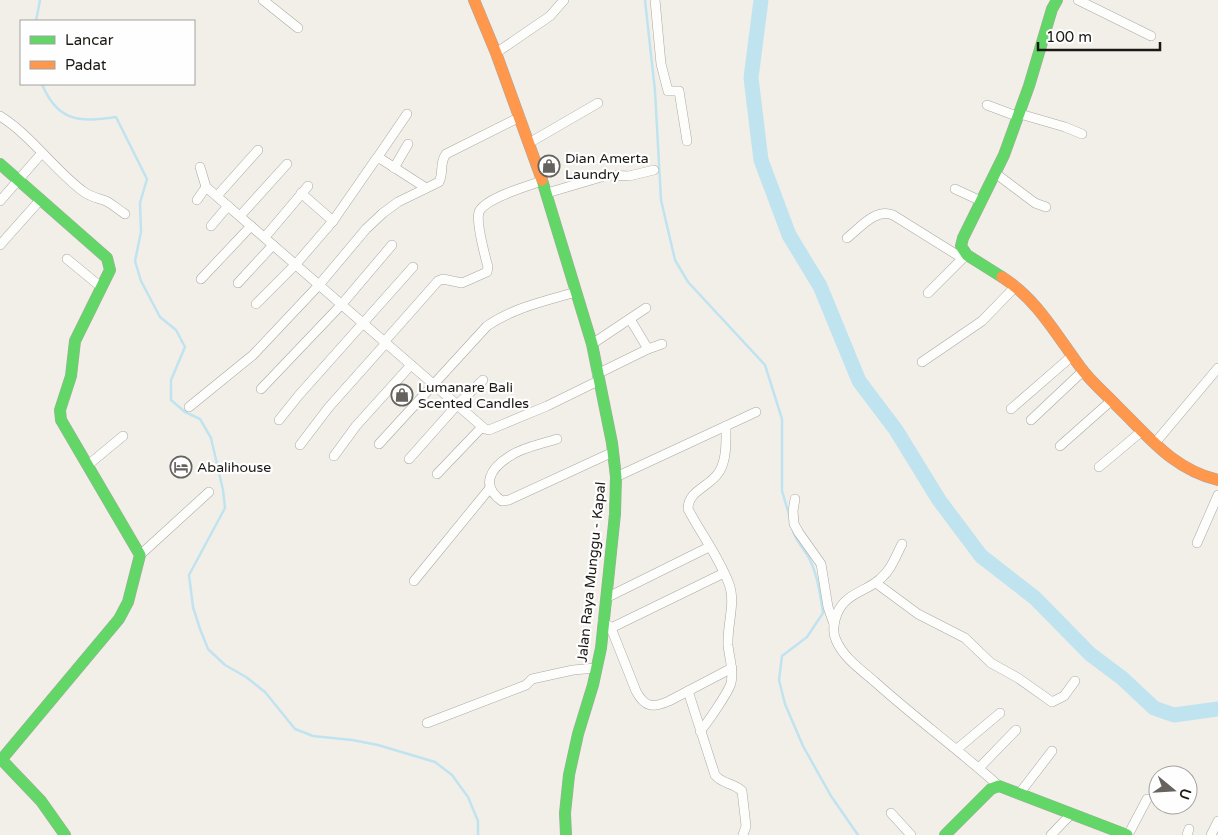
<svg xmlns="http://www.w3.org/2000/svg" width="1218" height="835" viewBox="0 0 1218 835" font-family="'Varela Round',sans-serif">
	<style>
		.lines { fill: none; stroke-linecap: round; stroke-linejoin: round }
		.stream { stroke: #c0e3f0; stroke-width: 2.5 }
		.river { stroke: #c0e3f0; stroke-width: 15 }
		.street-casing { stroke: #aaa8a3; stroke-width: 10 }
		.fast-casing { stroke: #aaa8a3; stroke-width: 12 }
		.slow-casing { stroke: #aaa8a3; stroke-width: 12 }
		.street { stroke: #fdfdfc; stroke-width: 9 }
		.fast { stroke: #63d668; stroke-width: 11 }
		.slow { stroke: #ff974d; stroke-width: 11 }
		.labels { text-anchor: middle; stroke-width: 4.5; stroke-linejoin: round; paint-order: stroke }
		.poi-label { font-size: 14px; fill: #1b1814; stroke: #fefefe; text-anchor: start }
		.street-label { font-size: 14px; fill: #1b1814; stroke: #fefefe }
	</style>
	<rect width="100%" height="100%" fill="#f2efe8"/>
	<g class="lines">
		<!-- stream -->
		<g class="stream">
			<path d="M645,0L655,91L661,200L675,260L688,282L765,365L782,419V491L790,518"/>
			<path d="M36,21L40,0"/>
			<path d="M42,84C57,121 79,123 116,117L147,179L140,203L141,232L135,261L141,281L160,317L176,330L185,347L171,380V400L185,412L200,419L211,438L223,490L225,508L189,575L193,607L200,629L208,649L225,665L246,677L265,692L295,729L313,736L352,740L378,745L435,762L452,775L468,797L478,821V835"/>
			<path d="M793,531C796,541 804,549 809,558C818,576 820,594 823,613L807,637L782,656L779,680L785,704L803,746L831,796L858,835"/>
		</g>
		<!-- river -->
		<path class="river" d="M761,0L751,78L761,160L789,235L820,286L859,381L896,430L939,500L981,556L1035,598L1090,654L1122,678L1154,708L1174,715L1218,709"/>
		<!-- street casing -->
		<g class="street-casing">
			<g id="street">
				<path d="M263,0L298,28"/>
				<path d="M655,0L661,64L668,91H679L687,141"/>
				<path d="M1078,0L1151,36"/>
				<path d="M496,53L550,16L564,0"/>
				<path d="M987,105L1019,117"/>
				<path d="M1020,114L1065,127L1082,134"/>
				<path d="M0,116C32,136 54,170 84,192C91,197 98,198 106,201C112,204 119,210 125,214"/>
				<path d="M529,143L598,103"/>
				<path d="M377,158L407,114"/>
				<path d="M200,167L206,187L485,429L489,430L547,406L598,381"/>
				<path d="M394,168L408,144"/>
				<path d="M995,173L1035,203L1046,207"/>
				<path d="M955,189L981,201"/>
				<path d="M301,193L333,221"/>
				<path d="M547,193L608,175L629,176L654,170"/>
				<path d="M217,196L258,150"/>
				<path d="M197,200L206,187"/>
				<path d="M0,201L41,154"/>
				<path d="M240,216L287,164"/>
				<path d="M211,226L228,206"/>
				<path d="M265,237L308,186"/>
				<path d="M847,238C860,228 875,208 893,215L962,258"/>
				<path d="M0,245L41,199"/>
				<path d="M67,259L101,287"/>
				<path d="M201,279L251,226"/>
				<path d="M238,283L273,245"/>
				<path d="M928,293L965,256"/>
				<path d="M256,304L296,264L333,221L376,159H381L426,188"/>
				<path d="M630,319L648,349"/>
				<path d="M384,342L438,281L443,279L462,283L487,272L488,267C485,256 476,222 479,212C485,198 528,186 542,181"/>
				<path d="M592,344L646,308"/>
				<path d="M922,362L982,321L1016,286"/>
				<path d="M597,374L648,349L662,344"/>
				<path d="M261,389L342,304L392,245"/>
				<path d="M189,407L253,355L319,285L366,229L383,213L398,202L439,182C444,173 439,163 446,154L520,117"/>
				<path d="M1011,409L1072,356"/>
				<path d="M279,420L299,395L413,267"/>
				<path d="M1031,420L1083,371"/>
				<path d="M557,439C542,444 523,447 510,456C490,468 480,486 502,501L509,500L613,452"/>
				<path d="M1155,443L1218,368"/>
				<path d="M379,444L487,326C513,308 545,301 576,292"/>
				<path d="M300,445L329,407L386,343"/>
				<path d="M1060,446L1112,400"/>
				<path d="M334,456L356,426L411,365"/>
				<path d="M409,459L457,405L483,380"/>
				<path d="M88,465L123,436"/>
				<path d="M1099,467L1142,431"/>
				<path d="M437,474L482,427"/>
				<path d="M616,477L756,412"/>
				<path d="M795,499L793,511L794,524L799,533L821,564L828,607L834,624"/>
				<path d="M1197,543L1218,495"/>
				<path d="M902,544C896,556 891,570 880,579C866,592 845,593 837,614C834,621 832,632 836,640C843,657 860,669 874,681C915,718 959,750 999,786"/>
				<path d="M140,555L209,492"/>
				<path d="M414,581L490,488"/>
				<path d="M876,583L918,614L965,638L991,663L1018,678L1052,702L1064,696L1075,681"/>
				<path d="M606,598L709,547"/>
				<path d="M603,621L611,628L636,691C645,708 653,708 669,701L732,668"/>
				<path d="M611,628L724,573"/>
				<path d="M688,691L715,775C722,784 734,783 742,791L746,826L743,835"/>
				<path d="M427,723L526,685L532,679L573,670L596,668"/>
				<path d="M700,731C707,724 729,691 731,683C734,670 729,657 728,645C727,625 736,602 729,584C719,557 701,534 688,509C688,490 710,487 719,472C727,460 726,440 726,426"/>
				<path d="M957,749L1000,713"/>
				<path d="M979,768L1016,730"/>
				<path d="M1019,794L1052,751"/>
				<path d="M891,813L911,835"/>
				<path d="M1051,835L1071,814"/>
				<path d="M1128,835L1147,799"/>
				<path d="M1187,835L1189,829"/>
				<path d="M1211,835L1218,821"/>
			</g>
		</g>
		<!-- fast casing -->
		<g class="fast-casing">
			<g id="fast">
				<path d="M0,164L107,258L110,270L75,341L71,376L60,410L61,420L140,555L128,602L119,619L2,759"/>
				<path d="M542,180L592,344L612,443L616,477L615,514L601,648L593,685L578,734L569,775L565,813L566,835"/>
				<path d="M1002,277L967,255L961,246L963,238L1004,155L1029,86L1052,9L1057,0"/>
				<path d="M0,758L41,801L65,835"/>
				<path d="M945,835L991,789L999,786L1127,835"/>
			</g>
		</g>
		<!-- slow casing -->
		<g class="slow-casing">
			<g id="slow">
				<path d="M474,0L496,53L542,180"/>
				<path d="M1002,277C1037,299 1057,336 1081,368C1091,382 1106,394 1118,407C1150,438 1173,469 1218,480"/>
			</g>
		</g>
		<!-- street -->
		<use href="#street" class="street"/>
		<!-- fast -->
		<use href="#fast" class="fast"/>
		<!-- slow -->
		<use href="#slow" class="slow"/>
	</g>
	<!-- icons -->
	<defs>
		<g id="shop-ring" transform="scale(1.125)"><circle r="9.5" fill="#fefefe" stroke="#66635e" stroke-width="1.5"/><path d="M-5-2.5h2.3a2.7 3.5 0 0 1 5.4 0H5L5.5 6h-11ZM-1.5-2.5h3a1.5 2.3 0 0 0-3 0Z" fill="#66635e"/></g>
		<g id="hotel-ring" transform="scale(1.125)"><circle r="9.5" fill="#fefefe" stroke="#66635e" stroke-width="1.5"/><path d="M-6-4.5h1.5V1H6V5H4.5V3h-9V5H-6ZM-4 0a1.8 1.8 0 1 1 3.6 0ZM.5 0V-2.5h3Q6-2.5 6 0Z" fill="#66635e"/></g>
	</defs>
	<g fill-rule="evenodd">
		<use href="#shop-ring" x="549" y="166"/>
		<use href="#shop-ring" x="402" y="395"/>
		<use href="#hotel-ring" x="181" y="467"/>
	</g>
	<g class="labels">
		<!-- poi labels -->
		<g class="poi-label">
			<text x="565" y="163">Dian Amerta<tspan x="565" dy="16">Laundry</tspan></text>
			<text x="418" y="392">Lumanare Bali<tspan x="418" dy="16">Scented Candles</tspan></text>
			<text x="197" y="472">Abalihouse</text>
		</g>
		<!-- street labels -->
		<g class="street-label">
			<text transform="translate(591 572) rotate(-84)" y="5">Jalan Raya Munggu - Kapal</text>
		</g>
	</g>
	<!-- legend -->
	<rect x="20" y="20" width="175" height="65" fill="#fefefe" stroke="#a3a2a0"/>
	<rect x="30" y="36" width="25" height="8" fill="#63d668" stroke="#a3a2a0"/>
	<text x="65" y="45" font-size="15" fill="#1b1814">Lancar</text>
	<rect x="30" y="61" width="25" height="8" fill="#ff974d" stroke="#a3a2a0"/>
	<text x="65" y="70" font-size="15" fill="#1b1814">Padat</text>
	<!-- north arrow -->
	<g transform="translate(1173 790) rotate(108)"><circle r="24" fill="#fefefe" stroke="#a3a2a0"/>
	<path d="M0-4L9 19L0 12L-9 19Z" fill="#66635e"/>
	<text y="-8" font-size="14" font-weight="bold" text-anchor="middle" fill="#1b1814">U</text>
	</g>
	<!-- scale -->
	<path d="M1038 42v8h122v-8" fill="none" stroke="#1b1814" stroke-width="2.5"/>
	<text x="1046" y="42" font-size="15" fill="#1b1814" stroke="#fefefe" stroke-width="4" paint-order="stroke">100 m</text>
</svg>
